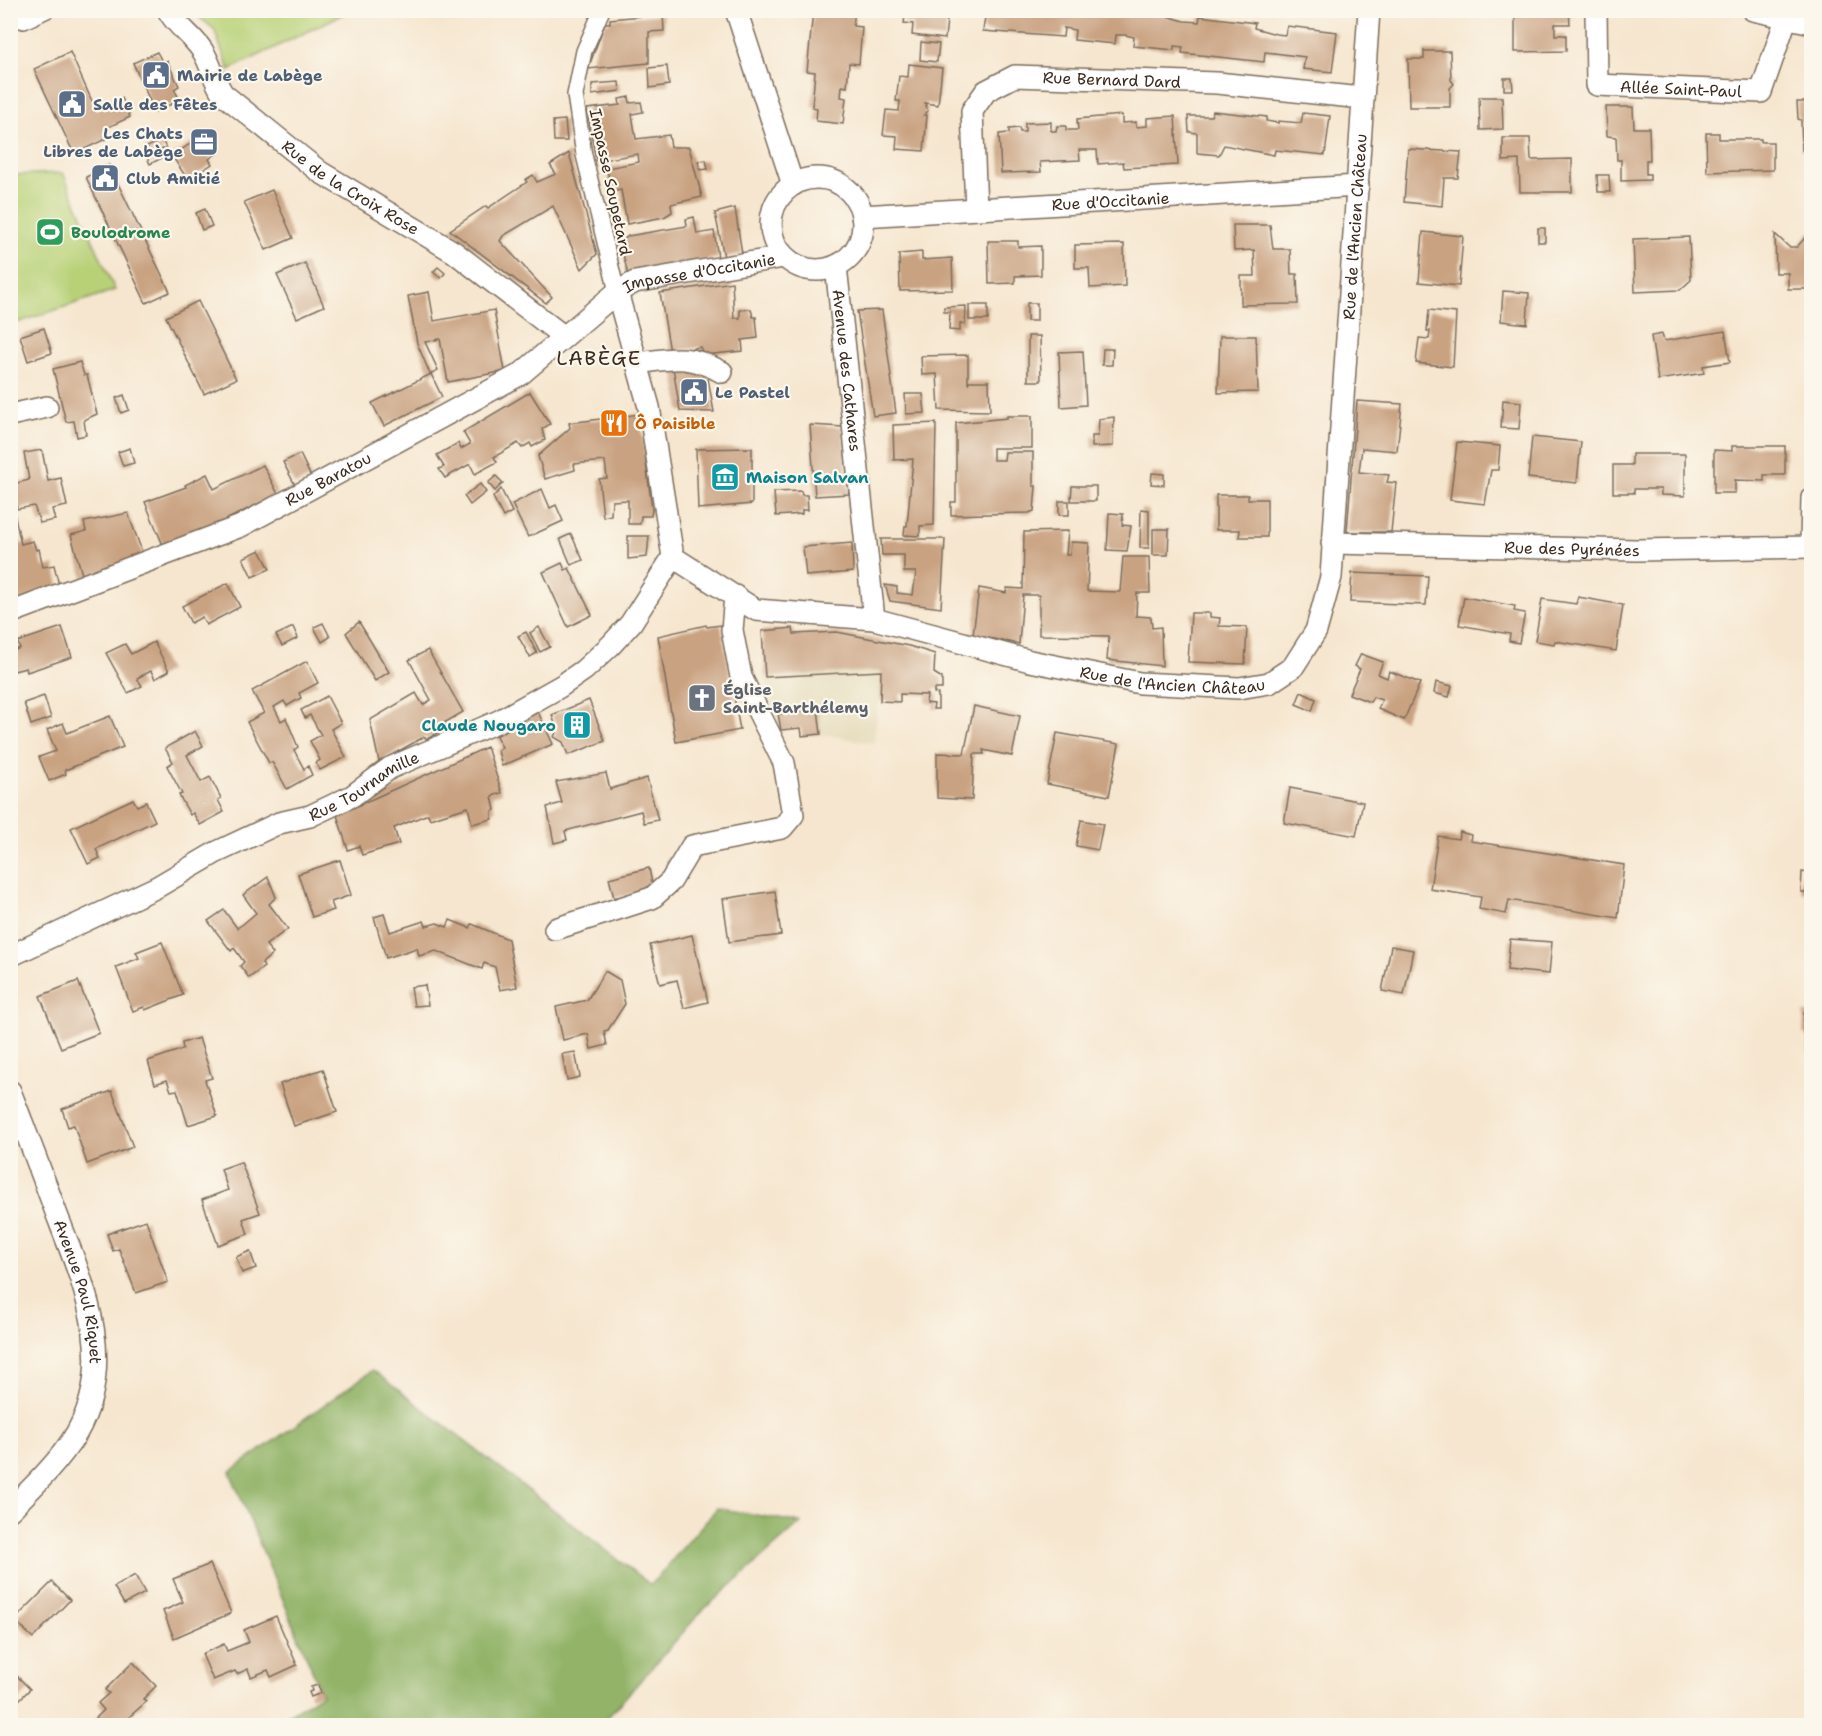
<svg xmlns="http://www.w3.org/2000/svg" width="1822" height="1736" viewBox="0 0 1822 1736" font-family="'Shantell Sans',sans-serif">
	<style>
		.built { fill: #e5dbba }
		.green { fill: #b8d177; stroke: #7a7e4a; stroke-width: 1.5 }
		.forest { fill: #92b368; stroke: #666e43; stroke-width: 1.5 }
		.building { fill: #c9a281 }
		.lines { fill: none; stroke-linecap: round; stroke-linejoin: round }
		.pedestrian-casing { stroke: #7c6c5c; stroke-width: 18 }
		.minor-casing { stroke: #7c6c5c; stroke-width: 24 }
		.pedestrian { stroke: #fff; stroke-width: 15 }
		.minor { stroke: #fff; stroke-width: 21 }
		.labels { text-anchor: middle; stroke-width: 4.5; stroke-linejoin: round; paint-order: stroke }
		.service-label { font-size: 16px; font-weight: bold; fill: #4e5e75; stroke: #fbf7ec; text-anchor: start }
		.street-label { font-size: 16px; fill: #3b2a1e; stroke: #fbf7ec }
		.leisure-label { font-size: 16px; font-weight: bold; fill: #27864d; stroke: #fbf7ec; text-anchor: start }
		.food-label { font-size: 16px; font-weight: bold; fill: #c56008; stroke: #fbf7ec; text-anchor: start }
		.culture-label { font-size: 16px; font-weight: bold; fill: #0d838f; stroke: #fbf7ec; text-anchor: start }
		.worship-label { font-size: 16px; font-weight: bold; fill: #5b616d; stroke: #fbf7ec; text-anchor: start }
		.quarter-label { font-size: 20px; letter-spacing: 1.5px; fill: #3b2a1e; stroke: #fbf7ec }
	</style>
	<rect width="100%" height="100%" fill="#fbf7ec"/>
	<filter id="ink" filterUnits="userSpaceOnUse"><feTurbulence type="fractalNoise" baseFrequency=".0167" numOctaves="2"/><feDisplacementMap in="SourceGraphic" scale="12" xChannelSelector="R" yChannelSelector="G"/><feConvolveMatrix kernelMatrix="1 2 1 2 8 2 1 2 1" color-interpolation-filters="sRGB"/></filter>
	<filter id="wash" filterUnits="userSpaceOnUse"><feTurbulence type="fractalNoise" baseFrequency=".008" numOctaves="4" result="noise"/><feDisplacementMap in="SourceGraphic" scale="24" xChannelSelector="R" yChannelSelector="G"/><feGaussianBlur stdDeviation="1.35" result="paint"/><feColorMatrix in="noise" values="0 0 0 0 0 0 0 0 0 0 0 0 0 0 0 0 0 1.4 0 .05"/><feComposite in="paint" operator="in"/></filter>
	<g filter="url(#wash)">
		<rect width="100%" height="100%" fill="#f6e6cf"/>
		<!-- built -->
		<path class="built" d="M793,628L794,634L834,632L881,640L882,671L874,743L821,734L802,736L801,728L781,730L765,677L762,631Z"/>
		<!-- green -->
		<g class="green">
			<path d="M191,11H349L229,70L214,29Z"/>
			<path d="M63,173L115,290L11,325V175Z"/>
		</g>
		<!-- forest -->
		<path class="forest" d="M373,1370L651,1585L717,1508L801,1523L701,1612L601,1725H272L322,1694L230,1472Z"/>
		<g id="blocks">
			<!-- building -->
			<g class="building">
				<path d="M855,10L853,26L862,27L859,64L849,63L847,87L842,86L841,97L846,98L843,124L816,121L817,108L812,107L815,72L807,71L813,11Z"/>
				<path d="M906,10H948L945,39L912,35L913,24L904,23Z"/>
				<path d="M986,10H1128L1127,14L1136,15L1137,10H1163V15L1184,21L1199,22L1200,16L1255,23L1254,28L1276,34L1285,35L1287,26L1337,32L1332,72L1303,69L1305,57L1274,53L1265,52L1264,62L1182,53L1183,47L1174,46V50L1133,46L1134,37L1125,35H1116L1115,44L1074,40L1075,30L1064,28L1063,37L983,31Z"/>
				<path d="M1515,10H1569L1570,24H1555V35H1566V51L1515,52Z"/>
				<path d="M663,14L664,31L649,32V63L588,69L605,23H610V19Z"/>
				<path d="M921,42L939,44L937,62L920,60Z"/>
				<path d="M1424,51H1450L1451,80L1454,84L1450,88V107H1409L1408,59H1424Z"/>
				<path d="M70,52L96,110L122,98L130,117L106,128L110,137L74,154L34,69Z"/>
				<path d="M157,52L163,63L167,61L179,86L174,89L180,100L155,112L133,63Z"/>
				<path d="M909,64L942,68L938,105L925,103L928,111L924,115H927L924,151L896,149L897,136L883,135L886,110L899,111L900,101H896L899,76L908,77Z"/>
				<path d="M667,66L669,85L650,88L649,68Z"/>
				<path d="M1504,78H1512L1513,90H1504Z"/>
				<path d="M619,82L620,91L592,95V84Z"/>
				<path d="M629,97L630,103L641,102L643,112L632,114L636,139L669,135L671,147H689L702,197L671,204L672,212L664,217L627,224L621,190L611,192L607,168L639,162L638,154L596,161L587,109L620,105L619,99Z"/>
				<path d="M1479,97H1502L1503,129L1480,130Z"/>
				<path d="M1797,102H1812V150H1802L1801,120L1798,119Z"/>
				<path d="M1606,107H1633L1634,128H1649L1650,160H1646V174H1650V180L1621,181V160H1617L1616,137L1607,136Z"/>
				<path d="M1213,111L1267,117L1266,121L1278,123V121L1301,123L1303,113L1330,116L1325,155L1275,150L1274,155L1224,145L1219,155L1197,153V133L1189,132L1188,116H1211Z"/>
				<path d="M1122,115V123L1136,122V127L1147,126V118L1175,116L1178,165L1124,168L1123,162L1098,164L1097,150H1079L1080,160L1040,162L1041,172L1001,173L999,134L1009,133V129L1019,128L1020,132H1025V123L1051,122V131H1056L1057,126H1066V130H1078L1077,119Z"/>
				<path d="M565,120L567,141H554L553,121Z"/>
				<path d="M1706,133H1719V139H1761V142H1773V170L1707,172Z"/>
				<path d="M205,134L217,153L209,159L212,164L188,180L172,156Z"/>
				<path d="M1503,138H1530L1531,160L1572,159V192H1520L1519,160L1503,161Z"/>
				<path d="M162,140L166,148L161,150L164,157L150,164L143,149Z"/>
				<path d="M1408,149L1461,152L1458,178H1444L1442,206L1404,202Z"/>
				<path d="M569,153L597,254L582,269L553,206L503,236L500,241L552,297L546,303L450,230L486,206L488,208L527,182L525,180L533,175L537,182L556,174L550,165Z"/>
				<path d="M706,160L708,169L700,170L698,161Z"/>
				<path d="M109,165L170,292L146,303L86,177Z"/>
				<path d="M1597,175H1609L1610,192H1598Z"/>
				<path d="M272,190L293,238L266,250L244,202Z"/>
				<path d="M735,208L742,254L724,257L715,213Z"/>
				<path d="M205,209L212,226L202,230L196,213Z"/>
				<path d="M694,217L697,234L714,231L718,258L628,274L620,243L628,236L687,226L686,219Z"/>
				<path d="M1233,225H1270L1273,249H1290L1291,274H1297L1298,304L1241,305V276H1255L1254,250L1234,251Z"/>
				<rect x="1538" y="228" width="7" height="14"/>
				<path d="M1423,232L1463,236L1459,286L1419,282Z"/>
				<path d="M1809,233H1812V289H1788V273H1776L1775,234L1789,247H1797Z"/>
				<path d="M1689,237L1691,280L1680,290L1635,292L1633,239Z"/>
				<path d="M988,241H1018V247L1041,246V275L1015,276V283L989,284Z"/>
				<path d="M1124,244L1125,286L1090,288L1089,268H1075V245Z"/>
				<path d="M922,252V260L952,258L953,290L900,291L899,254Z"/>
				<path d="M305,263L324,306L297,318L277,275Z"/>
				<path d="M438,267L445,273L441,278L433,272Z"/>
				<path d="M732,282L734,318H740V310L751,309L753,317H756L758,338L742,340L743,351L704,355L700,347L670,352L660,293Z"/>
				<path d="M1503,291L1529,293L1527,324L1501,321Z"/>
				<path d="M429,292L434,321L494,310L505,371L448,382L440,339L425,342L438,370L430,374L417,343L408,296Z"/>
				<path d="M198,301L236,379L204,394L166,317Z"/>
				<rect x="1027" y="303" width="10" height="18"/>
				<rect x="969" y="305" width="19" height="15"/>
				<path d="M966,306L965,324L960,323V331L949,330L950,312H944V307Z"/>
				<path d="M882,310L896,413L873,416L857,311Z"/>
				<path d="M1429,310L1456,313L1453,367L1416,363L1419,338L1429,339L1430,331H1427Z"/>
				<path d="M44,328L52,353L28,361L20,336Z"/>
				<path d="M1725,331L1730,362L1703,366L1704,373L1658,380L1651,336L1662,334L1664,341Z"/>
				<path d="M1028,336H1040L1041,381H1028Z"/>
				<path d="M1220,336H1256L1258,392L1218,393Z"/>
				<path d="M1103,349H1113L1112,365H1102Z"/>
				<path d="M1083,351L1086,405L1061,407L1059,352Z"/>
				<path d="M968,355V384L969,381H989L990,411L939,410L937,374L922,375L921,356Z"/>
				<path d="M80,362L84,375H87L97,414L84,420L86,435L77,437L74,421L66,422L53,369Z"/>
				<path d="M673,367L707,373L714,412L680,411Z"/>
				<path d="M431,374L442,397L384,426L372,403Z"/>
				<path d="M530,392L550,424L542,429L545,440L532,447L530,443L522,448L518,443L494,457L497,462L475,474L470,464L445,478L439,469L444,467L437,455L458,443L461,449L470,444L463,432Z"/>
				<path d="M905,394H923L925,413L906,414Z"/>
				<path d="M124,395L129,410L121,413L116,398Z"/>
				<path d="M1503,400L1521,402L1519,429L1501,428Z"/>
				<path d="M1357,401L1402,404L1397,451L1362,448L1359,472L1389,475L1387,482L1396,483L1391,532H1347Z"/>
				<path d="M640,414L652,510L651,516H641L640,524H628V500L612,501L611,515L603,517L599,479L607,478L605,461L574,464L575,470L545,479L538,456L570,428L569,423Z"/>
				<path d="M1007,416H1032V448H993V460H1004L1005,452H1033V486H1036L1034,511L1029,513L951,515V502H956V423L1007,418Z"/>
				<path d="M1114,417L1113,446L1092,447V436H1098L1099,419Z"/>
				<path d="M936,423L934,525L920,526V536L904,535L905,526H907L913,459L894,460L893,425Z"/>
				<path d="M810,425L843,427L849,494L815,496Z"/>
				<path d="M1532,437L1581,442L1577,483L1528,478Z"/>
				<path d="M1457,442L1500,446L1498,470H1491L1485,504L1450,500Z"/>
				<path d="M1732,446H1785V475H1764V481L1735,480V493H1714V450L1732,451Z"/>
				<path d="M130,448L134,463L123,466L118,452Z"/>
				<path d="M752,448V504L698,509L696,449Z"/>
				<path d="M42,450L48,481L61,478L67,506L52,509L55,520L40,523L34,506L17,509L13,484L29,480L24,453Z"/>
				<path d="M300,454L311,477L295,485L283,462Z"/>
				<path d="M1632,454H1685V496L1661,495V489H1634V493H1613V465H1632Z"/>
				<path d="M263,465L278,494L165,550L145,502L186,487L185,485L207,474L214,489Z"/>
				<path d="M1152,473L1164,474V485L1151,484Z"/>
				<path d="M496,476L503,483L495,491L488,483Z"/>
				<path d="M480,484L486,492L470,505L464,496Z"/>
				<path d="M1072,486H1096V501H1071Z"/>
				<path d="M501,489L512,512L503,517L493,497Z"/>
				<path d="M542,489L550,508L556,505L563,521L528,537L512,504Z"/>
				<path d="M801,491L802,495H807L808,510H802V514L776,516L774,492Z"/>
				<path d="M1216,495H1248V499H1267V537H1239L1240,530H1216Z"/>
				<rect x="1059" y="501" width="10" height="14"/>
				<path d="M10,508H13L21,544L33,541L36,550L39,549L43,567L54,565L60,589L10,605Z"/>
				<path d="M1141,509L1149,510V548H1140Z"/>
				<path d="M128,513L144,557L83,578L71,535L86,531L84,522Z"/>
				<path d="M1109,513L1123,514L1122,525L1131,526L1127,551L1107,550Z"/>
				<path d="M1153,529H1169L1168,555H1153Z"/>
				<path d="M1068,531L1066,555H1070L1071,542L1089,543L1087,591L1120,592L1123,557H1149L1150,593H1137L1136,616L1151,617L1152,628L1161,627L1162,666L1107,660L1109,636L1039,635V595H1023L1019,644L973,635L979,588L1006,593L1007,588L1023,589L1024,532Z"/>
				<path d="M571,534L583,560L571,565L560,539Z"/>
				<path d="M628,536H649L647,557L628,559Z"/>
				<path d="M881,539H945L941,608L890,601L885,585L897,587V593L913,595L916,572H904V555H882Z"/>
				<path d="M852,543L853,572L806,576L803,547Z"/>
				<path d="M260,550L270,569L252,577L243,558Z"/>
				<path d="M562,563L565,570L569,568L592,615L568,627L543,572Z"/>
				<path d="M1352,573L1428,576L1426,605L1350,602Z"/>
				<path d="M228,583L240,607L206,625L202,617L191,623L182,606Z"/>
				<path d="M1464,597L1515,606L1514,611L1525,613L1519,643L1509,641L1510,634L1459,625Z"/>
				<path d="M1578,597L1623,605L1616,651L1555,641L1554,644L1535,641L1542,599L1576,604Z"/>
				<path d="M1191,613H1210V617L1220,618L1219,626L1247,627L1245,664L1188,662Z"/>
				<path d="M359,622L389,672L375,681L346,633Z"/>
				<path d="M323,623L330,637L322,642L314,627Z"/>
				<path d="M706,625L707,627L721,625L740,730L676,742L658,636Z"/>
				<path d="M62,627L72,657L27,672L26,668L14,671L10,652L20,648L17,642Z"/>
				<path d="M293,627L298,638L282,646L276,635Z"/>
				<path d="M539,627L550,647L540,652L530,633Z"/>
				<path d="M793,628L794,634L837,632L909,646L935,654L934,673L942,678V689H934V693L938,694V709H933L934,704L926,703L927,695L900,694V702L880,701L881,671L765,677L762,631Z"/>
				<path d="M526,632L537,653L530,657L518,636Z"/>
				<path d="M154,642L169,671L155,679L151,671L137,678L142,686L128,693L106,653L125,644L131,654Z"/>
				<path d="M428,650L463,712L444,723L447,728L427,739L424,737L379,762L370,720L416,693L423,705L431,700L409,660Z"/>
				<path d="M1361,654L1383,662L1378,674L1387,678L1389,671L1420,683L1404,720L1378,709L1382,700L1373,697L1370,702L1349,694L1360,669L1355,666Z"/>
				<path d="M307,661L318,683L299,693L301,698L287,706L284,701L274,707L281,721L286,718L298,747L294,750L304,769L308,766L312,775L287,789L272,762L269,763L247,722L264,713L252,691Z"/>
				<path d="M1436,682L1452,686L1449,697L1434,693Z"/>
				<path d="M1301,692L1316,699L1312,711L1296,704Z"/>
				<path d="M44,696L51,718L31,725L24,703Z"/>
				<path d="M327,696L341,723L331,729L346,757L320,770L316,763L320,760L310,741L321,735L310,715L305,718L301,710Z"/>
				<path d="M589,700L605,741L568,755L563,742L554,737L557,730L552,715Z"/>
				<path d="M974,706L1020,716L1012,756L983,750L984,754H974L972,800L937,798V753L964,754Z"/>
				<path d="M818,709L821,734L802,736L801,728L781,730L778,714Z"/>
				<path d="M538,712L553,744L502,766L498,751L502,747L496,736Z"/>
				<path d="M110,716L123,747L65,770L66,774L49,781L39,757L56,751L47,730L63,723L67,733Z"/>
				<path d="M195,731L203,746L187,755L201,782L210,777L221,798L218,800L224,812L200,825L193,813L190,815L179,795L182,794L167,766L173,762L165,748Z"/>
				<path d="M1057,733L1119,744L1109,796L1047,784Z"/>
				<path d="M487,747L502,793L492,796L495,810L492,812V819L472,824L468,807L430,819L428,814L394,828L399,844L362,855L359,846L348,850L337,815Z"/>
				<path d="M606,773L610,789L647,778L658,820L644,823L641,811L565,831L567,840L554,843L547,807L562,803L556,782Z"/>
				<path d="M1290,788L1363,802L1356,836L1284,823Z"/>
				<path d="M133,799L137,806L146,802L155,821L96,849L100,858L88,864L71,828Z"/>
				<path d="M1081,820L1103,824L1098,850L1076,846Z"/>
				<path d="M1460,832L1471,835L1470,841L1624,865L1618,918L1509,900L1506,914L1479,909L1481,897L1430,889L1438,836L1458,839Z"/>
				<path d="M340,860L351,895L331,902L334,910L312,917L298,874Z"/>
				<path d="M649,868L653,889L614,898L609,878Z"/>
				<path d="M1802,872L1808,873L1806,893L1801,892Z"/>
				<path d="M268,877L276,897L269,904L288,929L266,945L273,954L262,963L264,967L249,978L240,966L244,962L234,948L231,951L208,921L224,910L237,928L243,924L256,913L243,895Z"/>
				<path d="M775,891L781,935L729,942L723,899Z"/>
				<path d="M384,914L390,932L424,921L426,926L437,923L447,927L450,920L470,928L472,924L508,939L517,987L500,990L495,967L484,963L482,969L436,951L419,956L417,948L386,958L374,917Z"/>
				<path d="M692,935L708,1002L684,1008L677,980L660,984L650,945Z"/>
				<path d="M1510,939L1552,942L1549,974L1507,970Z"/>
				<path d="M162,942L183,995L145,1010L144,1007L133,1011L116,967L139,958L136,952Z"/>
				<path d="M1391,946L1413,950L1404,995L1382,991Z"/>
				<path d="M605,971L620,980L625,1004L608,1030L604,1031L607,1045L591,1049L588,1034L563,1040L556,1007L587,1000Z"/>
				<path d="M78,981L99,1033L61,1048L40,996Z"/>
				<path d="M425,985L428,1005L414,1006L411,987Z"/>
				<path d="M1804,1013H1812V1057L1808,1053L1809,1035L1803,1034Z"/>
				<path d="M199,1038L212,1078L205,1080L217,1116L188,1125L177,1090L171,1091L167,1080L155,1084L148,1061L183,1049L182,1043Z"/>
				<path d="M575,1052L580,1077L567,1080L562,1054Z"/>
				<path d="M323,1069L337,1112L294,1126L280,1084Z"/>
				<path d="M112,1091L133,1147L87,1164L74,1125L68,1127L62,1109Z"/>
				<path d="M241,1162L260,1213L243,1219L248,1234L218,1245L202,1200L228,1190L221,1169Z"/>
				<path d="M146,1220L168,1282L136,1293L119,1249L113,1251L107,1234Z"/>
				<path d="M250,1251L256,1268L242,1273L236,1257Z"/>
				<path d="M210,1564L231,1613L174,1638L163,1611L183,1602L173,1579Z"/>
				<path d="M135,1575L145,1593L124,1604L114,1587Z"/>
				<path d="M52,1582L70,1600L33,1638L14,1620Z"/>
				<path d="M276,1616L297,1665L271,1677L268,1670L251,1677L248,1669L237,1674L235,1671L213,1680L202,1654L224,1644L227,1651L249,1642L244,1630Z"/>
				<path d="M133,1662L156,1686L143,1699L146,1702L120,1725H102L95,1719L104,1710L98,1703L109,1693L105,1690Z"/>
				<path d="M17,1676L30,1689L18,1701L10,1694V1683Z"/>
				<path d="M318,1685L321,1693L311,1697L309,1692L312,1691L311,1687Z"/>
			</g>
		</g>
	</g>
	<g filter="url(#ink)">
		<use href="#blocks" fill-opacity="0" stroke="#7c6c5c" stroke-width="1.5"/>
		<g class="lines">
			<!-- pedestrian casing -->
			<g class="pedestrian-casing">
				<g id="pedestrian">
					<path d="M602,10L584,51L575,95L584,155L617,292"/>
					<path d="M10,16L24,21L47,10"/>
				</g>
			</g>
			<!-- minor casing -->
			<g class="minor-casing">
				<g id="minor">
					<path id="s1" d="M168,10C177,28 196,37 205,55C212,68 214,81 223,94L320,172L454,252L563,336"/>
					<path d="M736,10L793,185"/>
					<path id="s2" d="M1596,10L1597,85L1761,92L1786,19"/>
					<path d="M1753,10L1812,23"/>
					<circle cx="817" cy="224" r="46"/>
					<path id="s3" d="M976,209L972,111L986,91L1015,76L1217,83L1362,98"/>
					<path id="s4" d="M862,216L1358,186"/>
					<path id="s5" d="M836,266L874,619"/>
					<path id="s6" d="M617,292L649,407L673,557L756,610L874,619L1030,661L1140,683L1239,688L1269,683L1293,667L1316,631L1331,577L1369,10"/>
					<path d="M638,363C675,358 689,354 722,372"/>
					<path d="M10,415L47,407"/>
					<path id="s7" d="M1332,543L1637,550L1812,547"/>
					<path d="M1811,547L1812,498"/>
					<path id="s8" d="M10,613L241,526L521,374L617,292L635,282L784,257"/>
					<path d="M555,929L652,898L671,881L692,846L782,828L793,815L784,763L741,677L732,630L735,596"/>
					<path id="s9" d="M10,956L157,887L215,853L279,823L310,816L352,796L390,768L499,721L561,686L584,670L611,645L631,623L673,557"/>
					<path id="s10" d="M10,1091C26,1132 42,1174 57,1215C84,1285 118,1362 76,1434C59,1462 34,1486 10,1510"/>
				</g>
			</g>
			<!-- pedestrian -->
			<use href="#pedestrian" class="pedestrian"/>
			<!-- minor -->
			<use href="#minor" class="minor"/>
		</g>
	</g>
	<!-- icons -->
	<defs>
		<g id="civic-square" transform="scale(1.5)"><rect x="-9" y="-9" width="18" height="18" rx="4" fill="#5c6f8a" stroke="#fbf7ec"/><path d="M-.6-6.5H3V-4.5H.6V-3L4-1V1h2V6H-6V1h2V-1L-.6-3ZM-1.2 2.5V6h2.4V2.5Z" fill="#fff"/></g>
		<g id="office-square" transform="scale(1.5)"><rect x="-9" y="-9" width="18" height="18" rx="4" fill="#5c6f8a" stroke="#fbf7ec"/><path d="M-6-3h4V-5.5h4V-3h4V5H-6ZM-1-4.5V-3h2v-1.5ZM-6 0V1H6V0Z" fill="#fff"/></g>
		<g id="stadium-square" transform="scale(1.5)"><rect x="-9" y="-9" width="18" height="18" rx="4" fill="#2e9e5b" stroke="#fbf7ec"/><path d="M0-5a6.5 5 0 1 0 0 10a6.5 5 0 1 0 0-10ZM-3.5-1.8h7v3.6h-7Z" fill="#fff"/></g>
		<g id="restaurant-square" transform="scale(1.5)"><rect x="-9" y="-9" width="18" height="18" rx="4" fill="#e8710a" stroke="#fbf7ec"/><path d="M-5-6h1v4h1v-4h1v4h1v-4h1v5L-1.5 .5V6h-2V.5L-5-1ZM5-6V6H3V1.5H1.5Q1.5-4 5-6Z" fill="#fff"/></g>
		<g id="museum-square" transform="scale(1.5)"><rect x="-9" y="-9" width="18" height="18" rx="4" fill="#0f9aa8" stroke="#fbf7ec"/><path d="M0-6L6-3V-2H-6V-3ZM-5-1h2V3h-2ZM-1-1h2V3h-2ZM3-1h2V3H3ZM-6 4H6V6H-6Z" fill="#fff"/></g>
		<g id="church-square" transform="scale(1.5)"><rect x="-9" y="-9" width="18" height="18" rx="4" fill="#6b7280" stroke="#fbf7ec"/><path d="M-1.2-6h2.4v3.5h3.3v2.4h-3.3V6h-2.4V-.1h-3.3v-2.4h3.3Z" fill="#fff"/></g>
		<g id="building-square" transform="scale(1.5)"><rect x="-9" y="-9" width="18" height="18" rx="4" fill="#0f9aa8" stroke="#fbf7ec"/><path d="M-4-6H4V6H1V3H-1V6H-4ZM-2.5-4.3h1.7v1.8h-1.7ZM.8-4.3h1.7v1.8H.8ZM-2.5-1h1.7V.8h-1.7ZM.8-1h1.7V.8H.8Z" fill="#fff"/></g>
	</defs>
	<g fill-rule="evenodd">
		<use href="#civic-square" x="156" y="75"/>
		<use href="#civic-square" x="72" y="104"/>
		<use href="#office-square" x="204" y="142"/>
		<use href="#civic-square" x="105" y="178"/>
		<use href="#stadium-square" x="50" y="232"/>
		<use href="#civic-square" x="694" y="392"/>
		<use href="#restaurant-square" x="614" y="423"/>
		<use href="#museum-square" x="725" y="477"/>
		<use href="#church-square" x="702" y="698"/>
		<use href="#building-square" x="577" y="725"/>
	</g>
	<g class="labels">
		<!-- service labels -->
		<g class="service-label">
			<text x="177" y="81">Mairie de Labège</text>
			<text x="93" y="110">Salle des Fêtes</text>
			<text x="183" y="139" text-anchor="end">Les Chats<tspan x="183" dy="18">Libres de Labège</tspan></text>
			<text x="126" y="184">Club Amitié</text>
			<text x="715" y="398">Le Pastel</text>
		</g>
		<!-- street labels -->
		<g class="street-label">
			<text dy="6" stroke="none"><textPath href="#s3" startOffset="252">Rue Bernard Dard</textPath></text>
			<text dy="6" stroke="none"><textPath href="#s2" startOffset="159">Allée Saint-Paul</textPath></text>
			<text transform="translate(611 182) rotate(78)" y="6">Impasse Soupetard</text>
			<text dy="6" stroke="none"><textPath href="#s1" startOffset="260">Rue de la Croix Rose</textPath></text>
			<text dy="6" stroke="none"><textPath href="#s4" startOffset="249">Rue d'Occitanie</textPath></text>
			<text dy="6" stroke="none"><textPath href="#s6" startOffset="1370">Rue de l'Ancien Château</textPath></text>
			<text dy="6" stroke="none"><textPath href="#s8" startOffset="777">Impasse d'Occitanie</textPath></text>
			<text dy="6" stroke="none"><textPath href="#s5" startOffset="105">Avenue des Cathares</textPath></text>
			<text dy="6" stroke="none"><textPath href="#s8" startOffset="346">Rue Baratou</textPath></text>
			<text dy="6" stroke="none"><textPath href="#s7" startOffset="240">Rue des Pyrénées</textPath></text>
			<text dy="6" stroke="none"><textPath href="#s6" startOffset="794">Rue de l'Ancien Château</textPath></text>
			<text dy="6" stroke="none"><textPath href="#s9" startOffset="394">Rue Tournamille</textPath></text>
			<text dy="6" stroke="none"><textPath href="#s10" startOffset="213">Avenue Paul Riquet</textPath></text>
		</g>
		<!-- leisure labels -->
		<g class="leisure-label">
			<text x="71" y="238">Boulodrome</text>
		</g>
		<!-- food labels -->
		<g class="food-label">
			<text x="635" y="429">Ô Paisible</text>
		</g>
		<!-- culture labels -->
		<g class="culture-label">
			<text x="746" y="483">Maison Salvan</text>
			<text x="556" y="731" text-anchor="end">Claude Nougaro</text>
		</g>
		<!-- worship labels -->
		<g class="worship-label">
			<text x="723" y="695">Église<tspan x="723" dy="18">Saint-Barthélemy</tspan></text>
		</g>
		<!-- quarter labels -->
		<g class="quarter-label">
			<text x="599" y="365">LABÈGE</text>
		</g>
	</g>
	<!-- margin -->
	<rect width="1822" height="1736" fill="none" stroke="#fbf7ec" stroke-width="36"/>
</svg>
